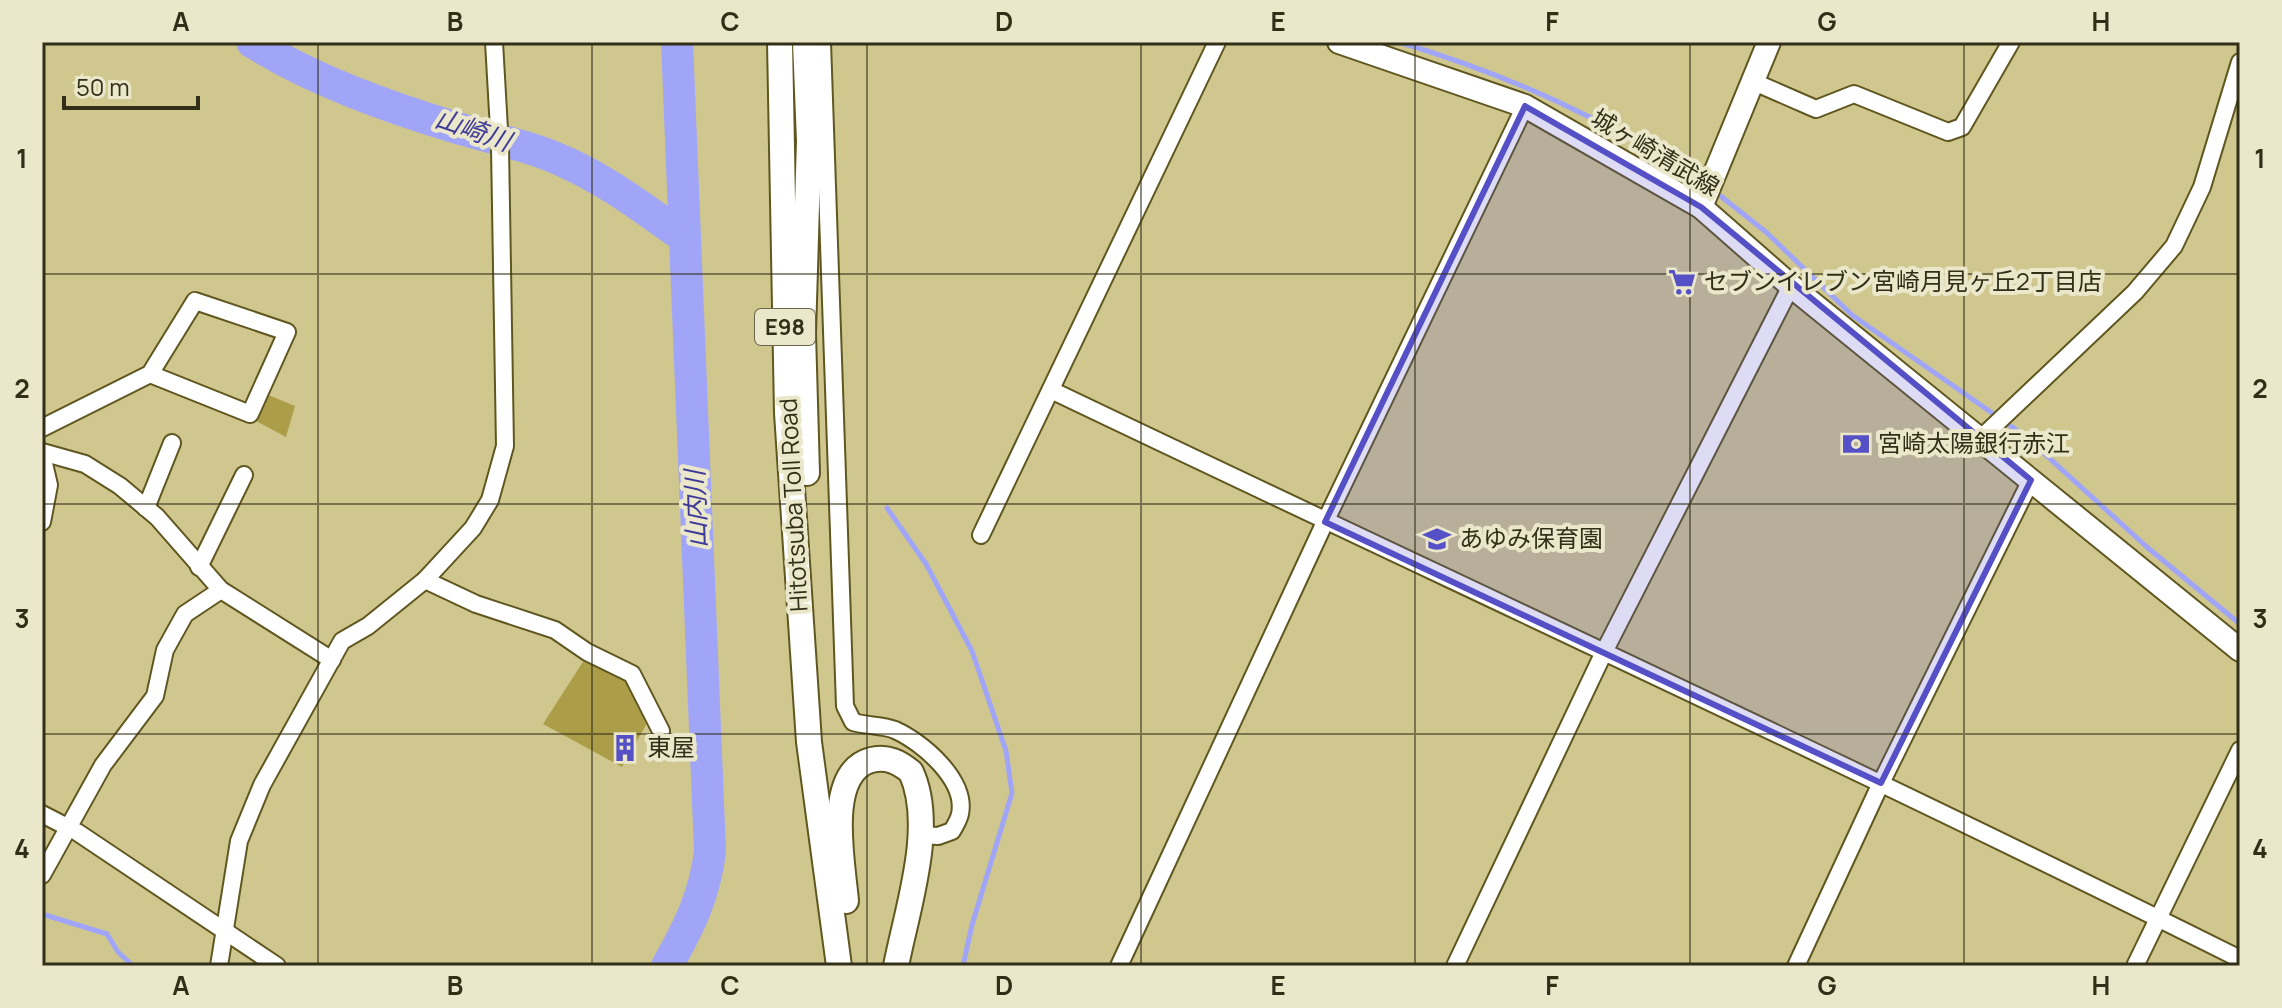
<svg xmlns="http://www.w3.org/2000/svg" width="2282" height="1008" viewBox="0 0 2282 1008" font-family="Manrope,'Noto Sans JP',sans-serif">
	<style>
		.green { fill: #ac9e49 }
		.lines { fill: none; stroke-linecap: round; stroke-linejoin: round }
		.stream { stroke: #a0a5f8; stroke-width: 5 }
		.river { stroke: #a0a5f8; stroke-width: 32 }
		.street-casing { stroke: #605720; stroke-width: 20 }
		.secondary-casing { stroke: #605720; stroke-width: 26 }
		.primary-casing { stroke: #605720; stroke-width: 28 }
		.street { stroke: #fff; stroke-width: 16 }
		.secondary { stroke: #fff; stroke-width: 22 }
		.primary { stroke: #fff; stroke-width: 24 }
		.marked { fill: #5650c7; fill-opacity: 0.2; stroke: #5650c7; stroke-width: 6; stroke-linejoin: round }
		.grid { fill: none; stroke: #322f18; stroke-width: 2; stroke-opacity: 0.55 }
		.labels { text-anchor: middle; stroke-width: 8; stroke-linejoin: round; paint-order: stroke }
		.shield { fill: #ebe7cb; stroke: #6a664e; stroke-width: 2 }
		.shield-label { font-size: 22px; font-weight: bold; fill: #322f18 }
		.street-label { font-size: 24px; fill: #322f18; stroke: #ebe7cb }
		.poi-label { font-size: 24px; fill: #322f18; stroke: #ebe7cb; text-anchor: start }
		.water-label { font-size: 26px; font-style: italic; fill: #3f3a98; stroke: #ebe7cb }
		.neatline { fill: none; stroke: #322f18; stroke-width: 3 }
		.grid-label { font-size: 26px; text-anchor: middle; font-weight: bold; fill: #322f18 }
	</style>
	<rect width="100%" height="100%" fill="#d0c78f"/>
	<!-- green -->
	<g class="green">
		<path d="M266,394L295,406L286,437L256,421Z"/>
		<path d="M586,657C632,681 631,674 646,725L622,767L543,724Z"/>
	</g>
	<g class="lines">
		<!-- stream -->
		<g class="stream">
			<path d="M1399,42C1511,76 1607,119 1704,184"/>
			<path d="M1713,190L1766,232L1852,315L2025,436L2148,548L2240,624"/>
			<path d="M887,508L926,564L972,651L1006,751L1012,793L972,925L963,966"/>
			<path d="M42,914L107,934L118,952L133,966"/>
		</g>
		<!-- river -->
		<g class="river">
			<path d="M252,42C313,80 385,106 454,127C490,138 531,146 565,162C608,181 645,210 684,237"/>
			<path d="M667,966C689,927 705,895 710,851L677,42"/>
		</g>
		<!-- street casing -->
		<g class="street-casing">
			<g id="street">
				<path d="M822,42L845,706L853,722C866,726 883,725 895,730C922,742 967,780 960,814C959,819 955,826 952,831L938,836L921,835"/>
				<path d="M1754,82L1816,109L1854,94L1948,132L1962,127L2011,42"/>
				<path d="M1051,390C1448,580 1847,763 2240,959"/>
				<path d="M42,428L150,374L195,301L287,332L250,414L150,374"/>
				<path d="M1980,439L2135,292L2174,246L2202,187L2240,62"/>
				<path d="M42,452L85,464L120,486L157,517L221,590L332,660"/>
				<path d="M42,455L49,485L42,522"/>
				<path d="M146,508L172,443"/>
				<path d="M981,535L1217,42"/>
				<path d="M199,567L244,475"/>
				<path d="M425,580L476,604L555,630L587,652L632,674L661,731"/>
				<path d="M42,814L77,832L277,966"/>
				<path d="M42,875L103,765L155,696L165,650L185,614L221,590"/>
				<path d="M219,966L239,841L262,785L342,641L368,626L425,580L473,528L490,500L505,446L500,147L494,42"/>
				<path d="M1119,966L1325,522L1525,106"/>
				<path d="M1455,966L1605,650L1791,286"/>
				<path d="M1796,966L1881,783L2031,480"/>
				<path d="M2135,966L2240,750"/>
			</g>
		</g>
		<!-- secondary casing -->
		<g class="secondary-casing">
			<g id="secondary">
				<path d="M1339,42L1525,106L1701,207L1791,286L2240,650"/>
				<path d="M1701,207L1769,42"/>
			</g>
		</g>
		<!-- primary casing -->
		<g class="primary-casing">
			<g id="primary">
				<path d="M780,42L787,413L809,742L839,966"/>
				<path d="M805,42L809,141L803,333L807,473"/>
				<path d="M846,901C843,864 824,773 871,760C887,756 899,762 911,772C936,826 907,909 896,966"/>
			</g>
		</g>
		<!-- street -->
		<use href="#street" class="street"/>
		<!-- secondary -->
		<use href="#secondary" class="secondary"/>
		<!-- primary -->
		<use href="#primary" class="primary"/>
	</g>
	<!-- marked area -->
	<path class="marked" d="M1525,106L1701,207L2031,480L1881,783L1325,522Z"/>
	<!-- grid -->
	<path class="grid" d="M318,42V966M592,42V966M867,42V966M1141,42V966M1415,42V966M1690,42V966M1964,42V966M42,274H2240M42,504H2240M42,734H2240"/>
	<!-- icons -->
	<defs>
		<g id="supermarket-bare" transform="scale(2.16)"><path d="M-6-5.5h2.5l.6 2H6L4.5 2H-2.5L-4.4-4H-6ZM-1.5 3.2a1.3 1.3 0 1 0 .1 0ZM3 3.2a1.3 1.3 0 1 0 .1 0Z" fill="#5650c7" stroke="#ebe7cb" stroke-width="2.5" paint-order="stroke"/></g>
		<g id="bank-bare" transform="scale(2.16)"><path d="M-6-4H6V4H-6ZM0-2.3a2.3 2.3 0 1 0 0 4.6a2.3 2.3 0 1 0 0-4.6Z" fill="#5650c7" stroke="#ebe7cb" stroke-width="2.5" paint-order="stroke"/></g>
		<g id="school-bare" transform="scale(2.16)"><path d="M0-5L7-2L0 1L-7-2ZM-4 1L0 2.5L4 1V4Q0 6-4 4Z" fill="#5650c7" stroke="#ebe7cb" stroke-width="2.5" paint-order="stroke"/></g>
		<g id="building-bare" transform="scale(2.16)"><path d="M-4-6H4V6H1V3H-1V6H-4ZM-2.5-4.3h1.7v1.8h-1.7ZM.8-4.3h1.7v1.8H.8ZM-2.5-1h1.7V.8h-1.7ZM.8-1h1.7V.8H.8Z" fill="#5650c7" stroke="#ebe7cb" stroke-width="2.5" paint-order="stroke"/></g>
	</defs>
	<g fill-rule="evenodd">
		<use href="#supermarket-bare" x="1682" y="282"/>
		<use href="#bank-bare" x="1856" y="444"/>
		<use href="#school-bare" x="1437" y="539"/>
		<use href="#building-bare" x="625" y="748"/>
	</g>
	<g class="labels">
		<!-- shield labels -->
		<rect class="shield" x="755" y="309" width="60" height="36" rx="6"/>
		<g class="shield-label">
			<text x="785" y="335">E98</text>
		</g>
		<!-- street labels -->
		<g class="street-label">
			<text transform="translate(1655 153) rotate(31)" y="8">城ヶ崎清武線</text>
			<text transform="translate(794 505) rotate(-93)" y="8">Hitotsuba Toll Road</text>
		</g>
		<!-- poi labels -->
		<g class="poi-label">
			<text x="1704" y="290">セブンイレブン宮崎月見ヶ丘2丁目店</text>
			<text x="1878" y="452">宮崎太陽銀行赤江</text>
			<text x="1459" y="547">あゆみ保育園</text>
			<text x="647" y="756">東屋</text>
		</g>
		<!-- water labels -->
		<g class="water-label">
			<text transform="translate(473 130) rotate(19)" y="9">山崎川</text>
			<text transform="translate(696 509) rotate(-92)" y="9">山内川</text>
		</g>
	</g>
	<!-- border -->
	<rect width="2282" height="1008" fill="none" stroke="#ebe7cb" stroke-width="88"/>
	<!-- scale -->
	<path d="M64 96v12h134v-12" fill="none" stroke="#322f18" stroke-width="4"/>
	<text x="76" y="96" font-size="24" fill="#322f18" stroke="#ebe7cb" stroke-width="6" paint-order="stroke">50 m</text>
	<rect x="44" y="44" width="2194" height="920" class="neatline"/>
	<g class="grid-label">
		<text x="181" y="31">A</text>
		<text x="455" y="31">B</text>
		<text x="730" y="31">C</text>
		<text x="1004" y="31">D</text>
		<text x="1278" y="31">E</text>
		<text x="1552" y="31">F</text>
		<text x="1827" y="31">G</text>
		<text x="2101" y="31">H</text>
		<text x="22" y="168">1</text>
		<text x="2260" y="168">1</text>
		<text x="22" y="398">2</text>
		<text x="2260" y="398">2</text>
		<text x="22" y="628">3</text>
		<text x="2260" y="628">3</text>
		<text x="22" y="858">4</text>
		<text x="2260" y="858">4</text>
		<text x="181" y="995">A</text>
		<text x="455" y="995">B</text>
		<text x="730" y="995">C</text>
		<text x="1004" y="995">D</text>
		<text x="1278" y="995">E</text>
		<text x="1552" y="995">F</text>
		<text x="1827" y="995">G</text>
		<text x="2101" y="995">H</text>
	</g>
</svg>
